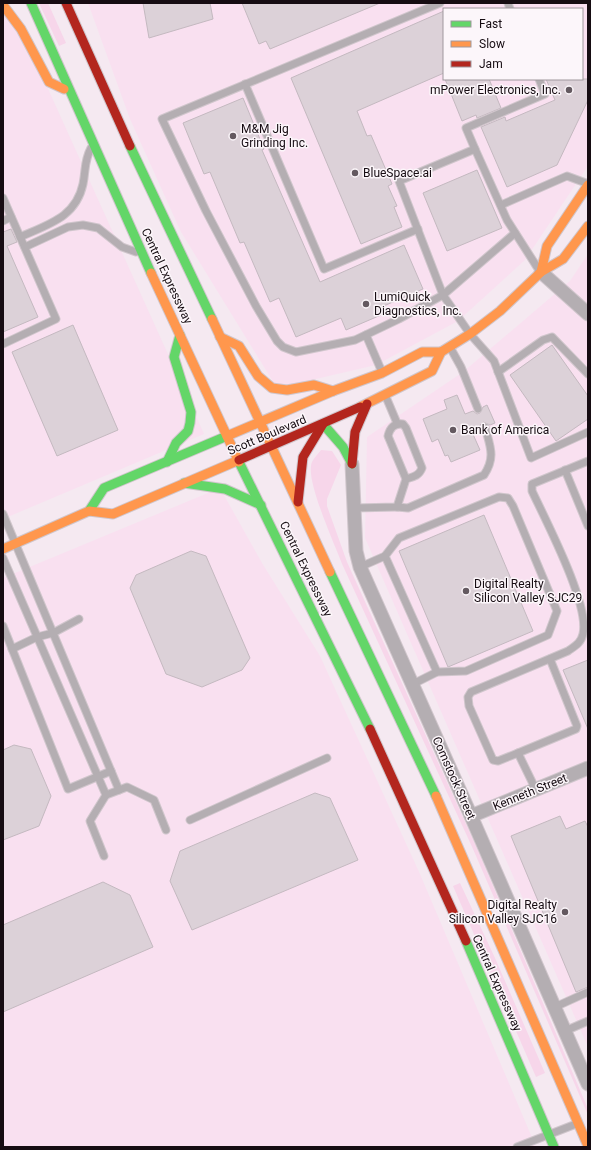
<svg xmlns="http://www.w3.org/2000/svg" width="591" height="1150" viewBox="0 0 591 1150" font-family="Roboto,sans-serif">
	<style>
		.built { fill: #f9e0f0; fill-rule: evenodd }
		.green { fill: #f7d6ea }
		.building { fill: #dcd1d8; stroke: #c4b9c0 }
		.lines { fill: none; stroke-linecap: round; stroke-linejoin: round }
		.lane-casing { stroke: #d0c6cc; stroke-width: 9 }
		.street-casing { stroke: #d0c6cc; stroke-width: 15 }
		.fast-casing { stroke: #d0c6cc; stroke-width: 11 }
		.slow-casing { stroke: #d0c6cc; stroke-width: 11 }
		.jam-casing { stroke: #d0c6cc; stroke-width: 11 }
		.lane { stroke: #b4aeb2; stroke-width: 7 }
		.street { stroke: #b4aeb2; stroke-width: 13 }
		.fast { stroke: #63d668; stroke-width: 9 }
		.slow { stroke: #ff974d; stroke-width: 9 }
		.jam { stroke: #b3261e; stroke-width: 9 }
		.poi-dot { fill: #645960; stroke: #fcf6fa; stroke-width: 1.5 }
		.labels { text-anchor: middle; stroke-width: 3; stroke-linejoin: round; paint-order: stroke }
		.poi-label { font-size: 12px; fill: #160c12; stroke: #fcf6fa; text-anchor: start }
		.street-label { font-size: 12px; fill: #160c12; stroke: #fcf6fa }
	</style>
	<rect width="100%" height="100%" fill="#f5e9f1"/>
	<!-- built -->
	<g class="built">
		<path d="M88,3H588V166L525,260L458,321L376,365L277,388L181,232L130,119ZM444,9H582V79H444Z"/>
		<path d="M3,12L16,18L204,434L3,519Z"/>
		<path d="M588,254V1047L365,538L367,437L463,372L570,281Z"/>
		<path d="M220,488L262,563L320,656L420,874L536,1147H3V578Z"/>
	</g>
	<!-- green -->
	<g class="green">
		<path d="M39,3H48L66,43L59,46Z"/>
		<path d="M321,450L332,451L341,465L327,499V506L347,562L476,846L577,1083L588,1109V1115L473,849L343,566C335,545 308,486 311,466C311,461 317,455 321,450Z"/>
		<path d="M460,883L495,958L545,1073L536,1077L453,886Z"/>
	</g>
	<!-- building -->
	<g class="building">
		<path d="M143,3H210L213,19L149,38Z"/>
		<path d="M242,3H380L270,49L266,41L259,44Z"/>
		<path d="M444,11V73L357,111L367,136L371,135L392,184L388,186L397,206L394,207L402,227L361,244L291,78Z"/>
		<path d="M445,79H489L501,108L477,118L476,115L462,121Z"/>
		<path d="M546,79H588V100L557,165L507,187L481,127L505,117L506,121L555,100Z"/>
		<path d="M243,98L264,149L262,150L320,282L404,245L423,289L379,308L381,315L346,330L341,318L296,337L279,298L270,302L244,242L240,243L210,172L204,174L183,123Z"/>
		<path d="M477,170L502,228L447,251L423,193Z"/>
		<path d="M11,229L17,242L7,246L38,317L3,332V232Z"/>
		<path d="M73,325L118,430L57,456L12,352Z"/>
		<path d="M552,345L588,396V419L556,441L510,375Z"/>
		<path d="M457,395L465,414L473,411L477,414L480,413L483,407L487,405L495,423L490,425L483,422L480,425V429L472,432L480,450L451,462L448,455L445,456L438,439L432,442L423,419L447,409L444,400Z"/>
		<path d="M484,515L533,631L448,667L399,551Z"/>
		<path d="M191,551L206,556L250,658L242,670L202,687L166,674L130,588L136,575Z"/>
		<path d="M588,660V729L563,670Z"/>
		<path d="M14,745L31,749L51,796L39,826L3,840V750Z"/>
		<path d="M315,793L330,798L358,860L192,930L170,881L180,851Z"/>
		<path d="M560,816L566,829L585,821L588,827V987L576,992L511,836Z"/>
		<path d="M103,882L130,895L153,947L3,1012V925Z"/>
	</g>
	<g class="lines">
		<!-- lane casing -->
		<g class="lane-casing">
			<g id="lane">
				<path d="M440,3L162,119L206,211L256,306L277,341L283,347L296,352L355,340L399,319L443,295L515,233"/>
				<path d="M508,3L510,9"/>
				<path d="M539,79L545,94L466,128L475,149L399,181L443,295L470,334L494,361L531,458L588,432"/>
				<path d="M245,84L324,269L418,229"/>
				<path d="M475,149L507,220L537,267"/>
				<path d="M3,198L56,319L3,344"/>
				<path d="M501,205L567,176L586,183"/>
				<path d="M3,221L11,217"/>
				<path d="M20,237C49,224 76,217 83,184C86,169 84,161 91,148"/>
				<path d="M25,247L68,227L83,225L98,228L122,247L136,252"/>
				<path d="M366,335L382,372"/>
				<path d="M451,349L461,367L478,409"/>
				<path d="M498,372L543,340L552,337L588,374"/>
				<path d="M386,397L397,423"/>
				<path d="M565,470L588,526"/>
				<path d="M397,507L408,508L484,475C496,457 490,446 485,427"/>
				<path d="M354,508L397,507L406,479L388,436C390,428 394,423 403,424L406,428L422,468C419,476 413,477 406,479"/>
				<path d="M3,514L119,790"/>
				<path d="M385,556L437,672"/>
				<path d="M3,558L106,795"/>
				<path d="M360,567L385,556L399,538L499,497L508,498L513,506L557,611L548,635L466,671L437,672L413,684"/>
				<path d="M3,626L68,789L111,771"/>
				<path d="M12,649L37,637L53,633L79,619"/>
				<path d="M518,753L576,729L577,726L550,659"/>
				<path d="M536,790L518,753L498,761L493,760L469,706L468,697L471,692L568,651C575,646 581,643 583,634C590,605 546,521 532,491V484L588,461"/>
				<path d="M190,820L327,758"/>
				<path d="M104,856L90,821L106,795L127,787L154,800L166,830"/>
				<path d="M555,1007L588,992"/>
				<path d="M565,1031L588,1021"/>
				<path d="M517,1147L576,1124"/>
			</g>
		</g>
		<!-- street casing -->
		<g class="street-casing">
			<g id="street">
				<path d="M541,272L588,314"/>
				<path d="M352,464L356,551L360,567L471,816L588,1084"/>
				<path d="M471,816L588,768"/>
			</g>
		</g>
		<!-- fast casing -->
		<g class="fast-casing">
			<g id="fast">
				<path d="M31,3L151,273"/>
				<path d="M130,146L212,319"/>
				<path d="M323,424L343,447L352,464"/>
				<path d="M167,462L176,443L188,431L190,423L191,412L174,357L180,335"/>
				<path d="M239,462L370,729"/>
				<path d="M184,483L225,489L261,505"/>
				<path d="M89,511L104,488L227,436"/>
				<path d="M330,572L436,796"/>
				<path d="M466,941L554,1147"/>
			</g>
		</g>
		<!-- slow casing -->
		<g class="slow-casing">
			<g id="slow">
				<path d="M3,5L21,29L49,82L64,89"/>
				<path d="M541,272L547,246L588,185"/>
				<path d="M151,273L239,462"/>
				<path d="M212,319L330,572"/>
				<path d="M220,337L239,346L258,376L272,388L287,390L314,385L333,391"/>
				<path d="M360,407L432,371L441,352L470,334L500,311L541,272L563,259L588,226"/>
				<path d="M227,436L333,391L382,373L422,352H441"/>
				<path d="M3,549L89,511L113,514L239,460"/>
				<path d="M436,796L588,1146"/>
			</g>
		</g>
		<!-- jam casing -->
		<g class="jam-casing">
			<g id="jam">
				<path d="M66,3L130,146"/>
				<path d="M239,460L360,407"/>
				<path d="M352,464L355,432L367,404"/>
				<path d="M298,502L303,457L323,424"/>
				<path d="M370,729L466,941"/>
			</g>
		</g>
		<!-- lane -->
		<use href="#lane" class="lane"/>
		<!-- street -->
		<use href="#street" class="street"/>
		<!-- fast -->
		<use href="#fast" class="fast"/>
		<!-- slow -->
		<use href="#slow" class="slow"/>
		<!-- jam -->
		<use href="#jam" class="jam"/>
	</g>
	<!-- markers -->
	<g class="poi-dot">
		<circle cx="569" cy="90" r="4"/>
		<circle cx="233" cy="136" r="4"/>
		<circle cx="355" cy="173" r="4"/>
		<circle cx="366" cy="304" r="4"/>
		<circle cx="453" cy="430" r="4"/>
		<circle cx="466" cy="591" r="4"/>
		<circle cx="565" cy="912" r="4"/>
	</g>
	<g class="labels">
		<!-- poi labels -->
		<g class="poi-label">
			<text x="561" y="94" text-anchor="end">mPower Electronics, Inc.</text>
			<text x="241" y="133">M&amp;M Jig<tspan x="241" dy="14">Grinding Inc.</tspan></text>
			<text x="363" y="177">BlueSpace.ai</text>
			<text x="374" y="301">LumiQuick<tspan x="374" dy="14">Diagnostics, Inc.</tspan></text>
			<text x="461" y="434">Bank of America</text>
			<text x="474" y="588">Digital Realty<tspan x="474" dy="14">Silicon Valley SJC29</tspan></text>
			<text x="557" y="909" text-anchor="end">Digital Realty<tspan x="557" dy="14">Silicon Valley SJC16</tspan></text>
		</g>
		<!-- street labels -->
		<g class="street-label">
			<text transform="translate(167 276) rotate(65)" y="4">Central Expressway</text>
			<text transform="translate(267 435) rotate(-23)" y="4">Scott Boulevard</text>
			<text transform="translate(306 569) rotate(64)" y="4">Central Expressway</text>
			<text transform="translate(454 778) rotate(66)" y="4">Comstock Street</text>
			<text transform="translate(530 792) rotate(-22)" y="4">Kenneth Street</text>
			<text transform="translate(497 983) rotate(66)" y="4">Central Expressway</text>
		</g>
	</g>
	<!-- border -->
	<rect width="591" height="1150" fill="none" stroke="#160c12" stroke-width="8"/>
	<!-- legend -->
	<rect x="443" y="8" width="140" height="72" fill="#fcf6fa" stroke="#a0989d"/>
	<rect x="451" y="21" width="20" height="6" fill="#63d668" stroke="#a0989d"/>
	<text x="479" y="28" font-size="12" fill="#160c12">Fast</text>
	<rect x="451" y="41" width="20" height="6" fill="#ff974d" stroke="#a0989d"/>
	<text x="479" y="48" font-size="12" fill="#160c12">Slow</text>
	<rect x="451" y="61" width="20" height="6" fill="#b3261e" stroke="#a0989d"/>
	<text x="479" y="68" font-size="12" fill="#160c12">Jam</text>
</svg>
